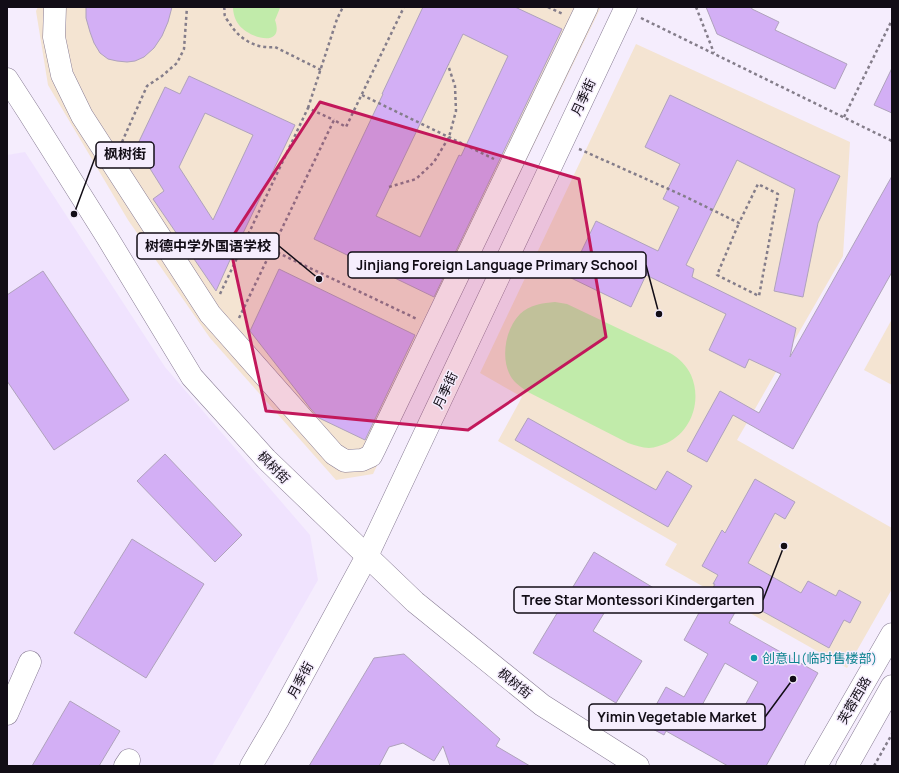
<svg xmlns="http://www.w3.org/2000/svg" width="899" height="773" viewBox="0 0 899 773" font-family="Manrope,'Noto Sans SC',sans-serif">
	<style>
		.built { fill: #f0e3fe }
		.education { fill: #f4e4d2 }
		.green { fill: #c1ebaa }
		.building { fill: #d3aff5; stroke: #afa2bc; fill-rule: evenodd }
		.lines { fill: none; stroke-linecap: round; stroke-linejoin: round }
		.minor-casing { stroke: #887c94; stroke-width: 23 }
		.major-casing { stroke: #887c94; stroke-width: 23 }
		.path { stroke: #847d8a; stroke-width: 2.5; stroke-dasharray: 3 3; stroke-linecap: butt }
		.minor { stroke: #fff; stroke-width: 22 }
		.major { stroke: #fff; stroke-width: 22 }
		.marked { fill: #c2185b; fill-opacity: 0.2; stroke: #c2185b; stroke-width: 3; stroke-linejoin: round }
		.culture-dot { fill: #0f9aa8; stroke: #f5edfd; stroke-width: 1.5 }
		.labels { text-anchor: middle; stroke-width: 3; stroke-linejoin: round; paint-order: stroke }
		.street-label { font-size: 13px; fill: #120d16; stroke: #f5edfd }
		.culture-label { font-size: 13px; fill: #0d838f; stroke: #f5edfd; text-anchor: start }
		.leader { fill: none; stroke: #120d16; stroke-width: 1.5 }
		.callout-dot { fill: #120d16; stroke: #f5edfd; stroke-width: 1.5 }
		.callout { fill: #f5edfd; stroke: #120d16; stroke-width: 1.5 }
		.callout-label { font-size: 14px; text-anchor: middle; font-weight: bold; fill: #120d16 }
	</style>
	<rect width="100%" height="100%" fill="#f5edfd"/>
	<!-- built -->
	<path class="built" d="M25,152L165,367L310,535L318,580L212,766H7V155Z"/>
	<!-- education -->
	<g class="education">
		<path d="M38,7H601L373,474L336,480L210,338L128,220L48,85L36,11Z"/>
		<path d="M636,44L850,142L843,256L737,440L892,528V589L847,668L665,565L677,544L498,441L522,397L480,373Z"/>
		<path d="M892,319V385L864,370Z"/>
	</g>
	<!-- green -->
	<g class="green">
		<path d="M233,7H277L280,8L275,20C285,49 249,38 239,25C235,20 233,13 233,7Z"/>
		<path d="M555,302L567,304L670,353C679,358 687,366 691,375C702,400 692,431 667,443C661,445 655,448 649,448C642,448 635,445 628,443L526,391C520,386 512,381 509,373C501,355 506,328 520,314C529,305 543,303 555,302Z"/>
	</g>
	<!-- building -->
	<g class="building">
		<path d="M86,7H172L168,22L162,36L154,48L144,57L135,61L127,62L117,61L108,59L100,53L94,43L90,32L86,18Z"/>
		<path d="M423,7H515L562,29L434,297L314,239L383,94H382ZM463,34L508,56L461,156L459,155L420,237L376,216Z"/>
		<path d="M706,7H751L752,9L779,22L775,30L847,64L835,89L717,34Z"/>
		<path d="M892,68V113L874,105Z"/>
		<path d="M189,76L295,125L234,252L237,255L230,260L216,291L153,199L164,191L144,159L133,154L165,87L180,94ZM205,113L253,135L213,220L179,167Z"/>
		<path d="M670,95L840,176L818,223L803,297L774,291L795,189L737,160L686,265L694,269L692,277L796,328L790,357L892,176V272L793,449L733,415L707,462L687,451L720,391L759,413L781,374L749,359L745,368L709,350L726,314L646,275L631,307L569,277L596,221L658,251L679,207L663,199L680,164L645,147Z"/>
		<path d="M279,269L415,335L365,440L319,418L310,408L250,331Z"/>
		<path d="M43,271L129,400L54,450L7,381V295Z"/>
		<path d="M528,418L656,490L667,471L692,486L668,527L515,440Z"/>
		<path d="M165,454L242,535L215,562L137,481Z"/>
		<path d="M755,479L795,502L785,519L775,513L748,563L801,593L808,581L836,596L839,590L861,602L850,623L844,620L829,648L742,600L729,623L818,673L766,766H728L666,731L664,735L645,725L666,687L684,697L708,654L684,640L715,584H713L718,575L702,566L722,530L725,533ZM725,663L758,682L734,725L701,707Z"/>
		<path d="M132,539L204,584L146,678L74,633Z"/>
		<path d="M594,552L667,596L657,612L619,589L593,631L642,661L616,703L533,653Z"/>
		<path d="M404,654L500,739L496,746L530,766H450L443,746L434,761L403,743L389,747L379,766H309L374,658Z"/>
		<path d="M70,701L120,731L99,766H32Z"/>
	</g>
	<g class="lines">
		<!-- minor casing -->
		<g class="minor-casing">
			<g id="minor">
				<path d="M55,7L54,37L62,75L82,116L210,314L334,454L345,461L362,460L371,456L375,448L587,7"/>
				<path d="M7,79L29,113L107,237L192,377L266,459L415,602L542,705L638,766"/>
				<path d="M7,714L30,662"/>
				<path d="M125,766L129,760"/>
				<path d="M251,766L278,720L367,556L626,7"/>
			</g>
		</g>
		<!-- major casing -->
		<g class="major-casing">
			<g id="major">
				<path d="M816,766L892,634"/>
				<path d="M847,766L892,686"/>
			</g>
		</g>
		<!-- path -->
		<g class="path">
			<path d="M224,7C225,10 224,14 225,16C226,19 229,22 230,24C240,40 257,49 275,47L321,70"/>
			<path d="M548,7L563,14"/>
			<path d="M696,7L714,53"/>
			<path d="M641,18L892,141"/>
			<path d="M362,95L494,159"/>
			<path d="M308,108L337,19L343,7"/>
			<path d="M844,117L892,20"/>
			<path d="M122,142L147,86L162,76L177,63L184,49L187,7"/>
			<path d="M579,149L684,196L739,223L758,184L778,194L759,296L717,275L739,223"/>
			<path d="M389,187L416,179L434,162L449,137L456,111L455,86L448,65"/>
			<path d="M272,250L417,319"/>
			<path d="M220,294L308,108L334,120"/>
			<path d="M239,318L334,120L346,127L404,7"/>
			<path d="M874,766L892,734"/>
		</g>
		<!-- minor -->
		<use href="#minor" class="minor"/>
		<!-- major -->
		<use href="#major" class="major"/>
	</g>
	<!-- marked area -->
	<path class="marked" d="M320,102L579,179L606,337L468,430L266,411L229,242Z"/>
	<!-- markers -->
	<circle class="culture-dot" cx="754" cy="658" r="4"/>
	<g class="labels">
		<!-- street labels -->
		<g class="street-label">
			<text transform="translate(583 97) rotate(-65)" y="5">月季街</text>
			<text transform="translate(445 390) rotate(-65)" y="5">月季街</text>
			<text transform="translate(274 467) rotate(45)" y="5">枫树街</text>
			<text transform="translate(300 680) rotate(-62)" y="5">月季街</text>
			<text transform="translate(515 683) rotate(39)" y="5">枫树街</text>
			<text transform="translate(854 700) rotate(-60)" y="5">芙蓉西路</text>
		</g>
		<!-- culture labels -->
		<g class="culture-label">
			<text x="762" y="663">创意山(临时售楼部)</text>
		</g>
	</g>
	<!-- callouts -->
	<path class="leader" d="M74 214L96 155M319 279L279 246M659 314L646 265M784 546L763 600M793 679L765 717"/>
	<g class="callout-dot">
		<circle cx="74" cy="214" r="4"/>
		<circle cx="319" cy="279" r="4"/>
		<circle cx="659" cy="314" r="4"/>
		<circle cx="784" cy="546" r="4"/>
		<circle cx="793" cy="679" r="4"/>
	</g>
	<g class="callout">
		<rect x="96" y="142" width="58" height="26" rx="4"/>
		<rect x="137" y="233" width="142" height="26" rx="4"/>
		<rect x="348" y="252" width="298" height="26" rx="4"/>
		<rect x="514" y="587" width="249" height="26" rx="4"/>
		<rect x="589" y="704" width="176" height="26" rx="4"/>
	</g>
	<g class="callout-label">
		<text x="125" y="159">枫树街</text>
		<text x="208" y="251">树德中学外国语学校</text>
		<text x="497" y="270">Jinjiang Foreign Language Primary School</text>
		<text x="638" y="605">Tree Star Montessori Kindergarten</text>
		<text x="677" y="722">Yimin Vegetable Market</text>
	</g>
	<!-- border -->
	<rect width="899" height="773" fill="none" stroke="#120d16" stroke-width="16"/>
</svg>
